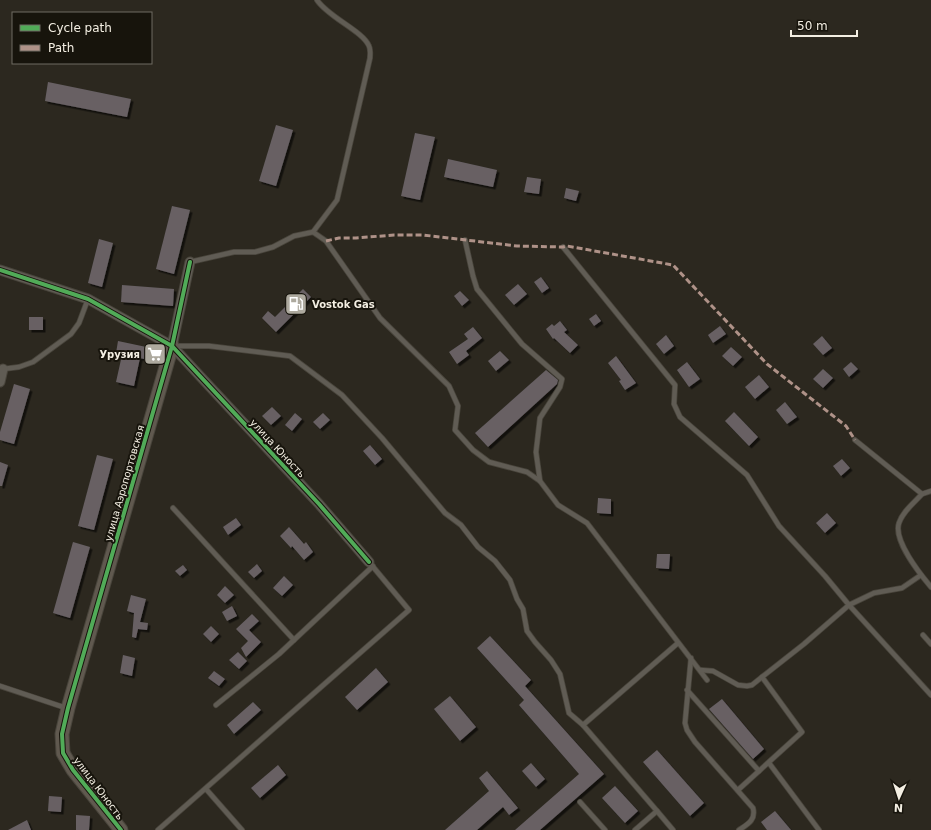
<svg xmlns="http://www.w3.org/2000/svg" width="931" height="830" viewBox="0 0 931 830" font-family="'DejaVu Sans',sans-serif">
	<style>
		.building { fill: #676064; filter: url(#shadow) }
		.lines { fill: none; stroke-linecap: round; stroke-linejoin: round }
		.lane-casing { stroke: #49453c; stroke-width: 6 }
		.street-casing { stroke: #49453c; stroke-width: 11 }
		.secondary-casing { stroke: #49453c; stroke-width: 15 }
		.lane { stroke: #605c54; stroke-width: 4.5 }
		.street { stroke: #605c54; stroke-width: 9 }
		.secondary { stroke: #60594f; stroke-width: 13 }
		.quiet { stroke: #af9288; stroke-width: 3; stroke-dasharray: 6 3; stroke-linecap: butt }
		.cycleway-casing { stroke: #17140c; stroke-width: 6 }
		.cycleway { stroke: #51ab58; stroke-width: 4 }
		.labels { text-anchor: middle; stroke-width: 4; stroke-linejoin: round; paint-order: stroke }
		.poi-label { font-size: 10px; font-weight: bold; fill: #f3eee2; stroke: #17140c; text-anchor: start }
		.street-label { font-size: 10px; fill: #f3eee2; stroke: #17140c }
	</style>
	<defs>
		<filter id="shadow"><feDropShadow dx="2.5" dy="2.5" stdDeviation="0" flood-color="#0009"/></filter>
	</defs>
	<rect width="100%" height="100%" fill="#2c281f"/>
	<!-- building -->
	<g class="building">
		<path d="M48,82L131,99L127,117L45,101Z"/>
		<path d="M276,125L293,130L276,186L259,181Z"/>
		<path d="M415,133L435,137L420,200L401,196Z"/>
		<path d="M448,159L497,170L493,187L444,177Z"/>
		<path d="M527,177L541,179L539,194L524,192Z"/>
		<path d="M566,188L579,191L576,201L564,198Z"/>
		<path d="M172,206L190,210L174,274L156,269Z"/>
		<path d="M99,239L113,243L102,287L88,283Z"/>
		<path d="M541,277L549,288L542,293L534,282Z"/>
		<path d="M518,284L527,294L514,305L505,295Z"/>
		<path d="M122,285L174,289L173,306L121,302Z"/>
		<path d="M303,289L311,297L276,332L262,318L268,311L275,317Z"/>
		<path d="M460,291L469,300L462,306L454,296Z"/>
		<path d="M596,314L601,321L594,326L589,319Z"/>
		<rect x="29" y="317" width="14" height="13"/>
		<path d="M560,321L567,330L564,332L578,345L570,353L554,338L553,339L546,329L552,324L554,326Z"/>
		<path d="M720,326L726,334L713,343L708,335Z"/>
		<path d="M473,327L482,338L466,351L469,355L457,364L449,352L468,339L464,334Z"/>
		<path d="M666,335L674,346L664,354L656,344Z"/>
		<path d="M822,336L832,348L823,355L813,344Z"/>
		<path d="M118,341L151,348L148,360L140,358L134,386L116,382L122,355L116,353Z"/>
		<path d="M731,347L742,357L733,366L722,356Z"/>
		<path d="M500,351L509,360L496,371L488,361Z"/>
		<path d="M616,356L636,383L625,390L619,381L621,380L608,363Z"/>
		<path d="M687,362L700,379L689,387L677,370Z"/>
		<path d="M851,362L858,369L849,377L843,369Z"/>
		<path d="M823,369L833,378L823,388L813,379Z"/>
		<path d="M546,370L558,380L557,384L488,447L475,433Z"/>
		<path d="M759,375L769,387L755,399L745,387Z"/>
		<path d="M14,384L30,389L14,444L0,440V432Z"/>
		<path d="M785,402L797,417L787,424L776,410Z"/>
		<path d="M272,407L281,416L271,425L262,416Z"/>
		<path d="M734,412L758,437L749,446L725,421Z"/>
		<path d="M295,413L302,419L292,431L285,425Z"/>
		<path d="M323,413L330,420L320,429L313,422Z"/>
		<path d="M370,445L382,459L375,465L363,451Z"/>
		<path d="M97,455L113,459L94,530L78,526Z"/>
		<path d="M842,459L850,468L841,476L833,466Z"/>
		<path d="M0,462L8,465L2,486H0Z"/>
		<path d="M598,498L611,499V514L597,513Z"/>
		<path d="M827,513L836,523L825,533L816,523Z"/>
		<path d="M236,518L241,525L228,535L223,527Z"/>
		<path d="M289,527L304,544L306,542L313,552L304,560L292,546L291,548L280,536Z"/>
		<path d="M73,542L90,547L70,618L53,613Z"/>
		<path d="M657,554H670L669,569L656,568Z"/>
		<path d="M257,564L262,571L254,578L248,572Z"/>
		<path d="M183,565L187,570L180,576L175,571Z"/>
		<path d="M284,576L293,585L282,596L273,588Z"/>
		<path d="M225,586L234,595L225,603L217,595Z"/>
		<path d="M131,595L146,599L140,622L148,623L147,630L138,629L136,638L132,637L134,613L127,611Z"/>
		<path d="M232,606L237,616L227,621L222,612Z"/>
		<path d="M252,614L259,621L249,630L261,642L246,657L241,648L248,641L236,629Z"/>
		<path d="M211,626L219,634L211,642L203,634Z"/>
		<path d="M490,636L531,680L525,686L604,774L540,830H515L579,774L519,705L524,700L477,648Z"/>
		<path d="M238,652L247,661L239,669L229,660Z"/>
		<path d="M123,655L135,658L132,676L120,673Z"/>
		<path d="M376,668L388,682L357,710L345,697Z"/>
		<path d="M214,671L225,679L219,686L208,678Z"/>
		<path d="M450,696L476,727L460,741L434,709Z"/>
		<path d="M722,699L764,749L753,759L709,709Z"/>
		<path d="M253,702L261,710L234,734L227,725Z"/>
		<path d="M657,750L704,803L690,816L643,762Z"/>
		<path d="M531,763L545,779L536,787L522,771Z"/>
		<path d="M278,765L286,775L260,798L251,788Z"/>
		<path d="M487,771L518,808L509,815L503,807L477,830H445L489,791L479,778Z"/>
		<path d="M615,786L638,811L625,823L602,798Z"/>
		<path d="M49,796L62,797L61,812L48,811Z"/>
		<path d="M775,811L791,830H767L761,822Z"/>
		<path d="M76,815L90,816L89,830H76Z"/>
		<path d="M27,820L31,830H8Z"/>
	</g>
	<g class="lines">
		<!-- lane casing -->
		<g class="lane-casing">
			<g id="lane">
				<path d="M313,232L326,241L380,318L449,386L458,406L455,430L473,450L489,462L527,472L540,481L558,505L587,523L707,680"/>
				<path d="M465,240L473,276L477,289L522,344L562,379L560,387L540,418L536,452L540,481"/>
				<path d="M563,247L675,385L674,404L680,417L747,475L779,526L825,576L849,605L931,695"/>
				<path d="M190,262L234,252H255L273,247L294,236L313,232L337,200L370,58C370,54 371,50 369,46C363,31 328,17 317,0"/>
				<path d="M173,346H209L290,356L342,395L382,438L445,513L461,525L478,547L495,561L510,580L517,599L523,609L527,631L535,642L551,660L560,674L569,713L583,725L657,811L635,830"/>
				<path d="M3,369L19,367L33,362L71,334L79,323L88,299"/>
				<path d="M855,440L922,494L931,491"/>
				<path d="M922,494C914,503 903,511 899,523C893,540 920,574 931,587"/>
				<path d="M173,508L294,640"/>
				<path d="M923,635L931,644"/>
				<path d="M691,658L685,723L687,730L695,742L753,808C756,820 748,824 739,830"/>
				<path d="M700,670L713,671L738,685L747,686L752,685L762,677L802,732L738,790"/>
				<path d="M762,677L804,644L849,605L874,593L902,588L921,575"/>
				<path d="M0,686L66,708"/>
				<path d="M687,690L759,771"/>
				<path d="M216,705L279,654L373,566"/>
				<path d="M583,725L678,643"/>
				<path d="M769,763L819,830"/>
				<path d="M206,789L242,830"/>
				<path d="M580,802L605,830"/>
				<path d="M657,811L673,830"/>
				<path d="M158,830L409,610L369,562"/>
			</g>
		</g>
		<!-- street casing -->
		<g class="street-casing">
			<g id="street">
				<path d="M0,270L88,299L172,346L319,504L369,562"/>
				<path d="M172,346L190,262"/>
				<path d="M0,382L3,369"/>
			</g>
		</g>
		<!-- secondary casing -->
		<g class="secondary-casing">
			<path id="secondary" d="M121,830L73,770L63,753L62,734L68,708L172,346"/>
		</g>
		<!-- lane -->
		<use href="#lane" class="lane"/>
		<!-- street -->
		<use href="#street" class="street"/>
		<!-- secondary -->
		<use href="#secondary" class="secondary"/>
		<!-- quiet -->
		<path class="quiet" d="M326,241L339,238H356L394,235H423L517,246L563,247L567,246L673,265L767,364L846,426L855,440"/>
		<!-- cycleway casing -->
		<g class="cycleway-casing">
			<g id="cycleway">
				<path d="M0,270L88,299L172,346L319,504L369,562"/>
				<path d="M121,830L73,770L63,753L62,734L68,708L172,346L190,262"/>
			</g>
		</g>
		<!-- cycleway -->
		<use href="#cycleway" class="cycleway"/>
	</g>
	<!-- icons -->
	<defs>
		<g id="fuel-square" transform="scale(1.15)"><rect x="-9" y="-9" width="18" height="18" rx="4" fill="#ada99e" stroke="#17140c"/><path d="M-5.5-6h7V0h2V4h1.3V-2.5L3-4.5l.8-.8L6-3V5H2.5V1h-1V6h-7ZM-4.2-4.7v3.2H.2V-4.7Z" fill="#fff"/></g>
		<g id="supermarket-square" transform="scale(1.15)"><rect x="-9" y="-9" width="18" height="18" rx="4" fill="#ada99e" stroke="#17140c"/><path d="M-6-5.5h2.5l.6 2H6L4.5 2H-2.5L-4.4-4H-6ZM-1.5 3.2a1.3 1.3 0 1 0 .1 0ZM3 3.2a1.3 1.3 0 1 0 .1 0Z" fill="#fff"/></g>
	</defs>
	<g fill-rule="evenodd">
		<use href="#fuel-square" x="296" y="304"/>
		<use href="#supermarket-square" x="155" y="354"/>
	</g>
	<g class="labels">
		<!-- poi labels -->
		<g class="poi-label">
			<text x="312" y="308">Vostok Gas</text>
			<text x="140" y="358" text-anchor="end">Урузия</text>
		</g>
		<!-- street labels -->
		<g class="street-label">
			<text transform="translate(278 448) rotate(47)" y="4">улица Юность</text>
			<text transform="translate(124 483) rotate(-74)" y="4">улица Аэропортовская</text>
			<text transform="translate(99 788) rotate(53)" y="4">улица Юность</text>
		</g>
	</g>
	<!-- legend -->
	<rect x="12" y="12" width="140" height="52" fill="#17140c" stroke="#6f6b62"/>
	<rect x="20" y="25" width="20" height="6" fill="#51ab58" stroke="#6f6b62"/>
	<text x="48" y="32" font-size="12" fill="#f3eee2">Cycle path</text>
	<rect x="20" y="45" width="20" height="6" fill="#af9288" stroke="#6f6b62"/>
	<text x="48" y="52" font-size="12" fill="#f3eee2">Path</text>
	<!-- north arrow -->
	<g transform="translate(899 798) rotate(183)" stroke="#17140c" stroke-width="3" paint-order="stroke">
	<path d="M0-3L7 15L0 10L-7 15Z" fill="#f3eee2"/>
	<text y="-6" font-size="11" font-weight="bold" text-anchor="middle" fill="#f3eee2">N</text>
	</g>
	<!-- scale -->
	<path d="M791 30v6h66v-6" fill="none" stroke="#f3eee2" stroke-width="2"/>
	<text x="797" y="30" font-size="12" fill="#f3eee2" stroke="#17140c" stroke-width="3" paint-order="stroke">50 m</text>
</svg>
